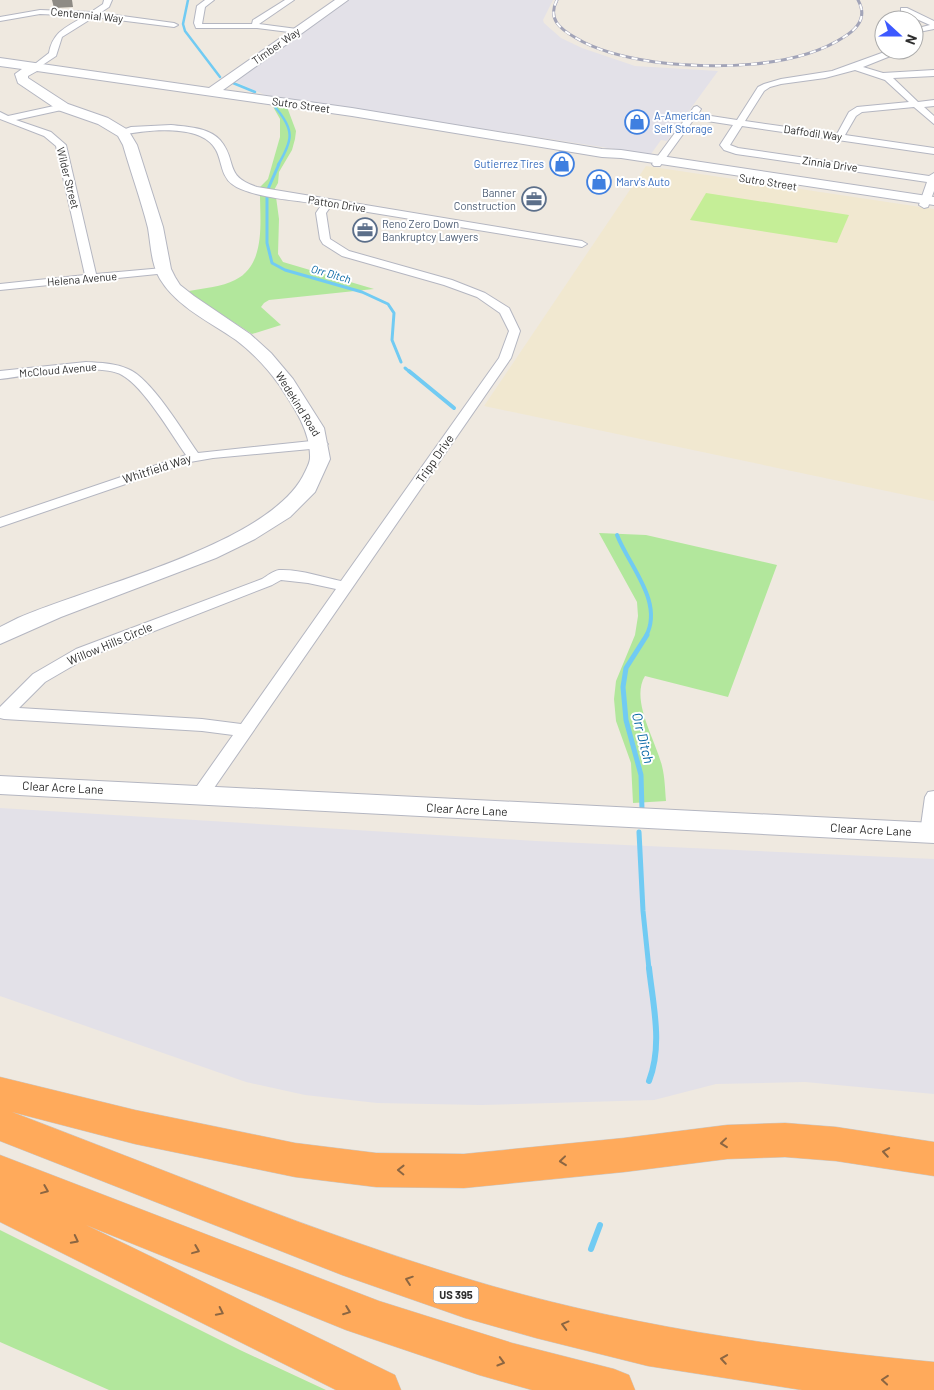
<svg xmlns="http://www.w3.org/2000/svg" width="934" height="1390" viewBox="0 0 934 1390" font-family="Barlow,sans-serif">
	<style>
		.industrial { fill: #e3e1e8 }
		.education { fill: #f1e8d0 }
		.green { fill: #b2e79c }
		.pitch { fill: #c5ee97 }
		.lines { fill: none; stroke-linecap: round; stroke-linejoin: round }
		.stream-far4 { stroke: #71cbf3; stroke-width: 2.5 }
		.stream-far3 { stroke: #71cbf3; stroke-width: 3 }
		.stream-far2 { stroke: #71cbf3; stroke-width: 4 }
		.stream-far1 { stroke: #71cbf3; stroke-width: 5 }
		.stream { stroke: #71cbf3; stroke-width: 6 }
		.street-casing { stroke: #b4b6c1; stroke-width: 2 }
		.secondary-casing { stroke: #b4b6c1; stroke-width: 2 }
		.highway-casing { stroke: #c9c9c9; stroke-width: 1 }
		.street { fill: #fff; fill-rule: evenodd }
		.secondary { fill: #fff; fill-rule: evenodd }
		.highway { fill: #ffaa5b; fill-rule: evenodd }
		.rail-casing { stroke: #a2a4b8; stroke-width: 3 }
		.rail { stroke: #fff; stroke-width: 2; stroke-dasharray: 6; stroke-linecap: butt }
		.shaded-wall { fill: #8e8b85 }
		.oneway { stroke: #8c6642 }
		.labels { text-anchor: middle; stroke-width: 4; stroke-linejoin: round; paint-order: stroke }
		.far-street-label { font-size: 11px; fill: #2e2e2e; stroke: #fff }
		.far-shop-label { font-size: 11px; fill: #366cbe; stroke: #fff; text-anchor: start }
		.far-service-label { font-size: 11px; fill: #4e5e75; stroke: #fff; text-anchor: end }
		.far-water-label { font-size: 11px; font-style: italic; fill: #0969a6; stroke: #fff }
		.shield { fill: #fff; stroke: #6d6d6d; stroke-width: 1 }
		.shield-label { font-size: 11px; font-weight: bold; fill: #2e2e2e }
		.street-label { font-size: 12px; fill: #2e2e2e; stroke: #fff }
		.water-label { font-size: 14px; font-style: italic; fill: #0969a6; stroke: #fff }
	</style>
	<rect width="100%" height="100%" fill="#efe9e0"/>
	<!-- industrial -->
	<g class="industrial">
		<path d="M347,0H553L543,20L544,23L561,38L582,48L635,66L718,71L667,141L661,140L651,154L653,155L265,95L234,81Z"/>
		<path d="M0,808L536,841L934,859V1094L805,1082L716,1084L654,1100L481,1105L377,1103L305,1095L246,1082L0,996Z"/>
	</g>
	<!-- education -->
	<path class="education" d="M646,166L934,209V501L484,406Z"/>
	<!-- green -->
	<g class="green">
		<path d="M272,105L287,107L296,131L295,139L292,150L279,172L278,183L274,190L259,188L268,179L280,137V119Z"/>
		<path d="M260,194L276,197L279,219L278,254L283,262L374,289L269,300L264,303L261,307L281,325L252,334L196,298L189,291C204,288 222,287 235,280C266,265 260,222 260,194Z"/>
		<path d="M599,533L646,535L777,565L728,697L645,676C630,700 656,741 662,766C665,778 665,790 666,801L633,803L631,763L616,721L614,699L616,681L635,635L638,616L637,602Z"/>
		<path d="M0,1230L240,1350L326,1390H109L0,1342Z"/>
	</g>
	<!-- pitch -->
	<path class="pitch" d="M706,193L849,215L837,243L690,220Z"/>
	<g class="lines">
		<!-- stream-far4 -->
		<g class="stream-far4">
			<path d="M188,0L183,24L185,31L220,77"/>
			<path d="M233,83L255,92"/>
			<path d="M275,107C295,130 293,140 278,165"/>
		</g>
		<!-- stream-far3 -->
		<g class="stream-far3">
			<path d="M268,189L279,164"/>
			<path d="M267,197V243L272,263L285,270L362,292L388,304L394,313L392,340L401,362"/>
			<path d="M405,368L411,373"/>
		</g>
		<!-- stream-far2 -->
		<g class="stream-far2">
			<path d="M409,371L454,408"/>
			<path d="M617,535C629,566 664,602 646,636"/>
		</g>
		<!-- stream-far1 -->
		<g class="stream-far1">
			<path d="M642,810L641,775L626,720L623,687L626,668L647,635"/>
			<path d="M639,832L643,911L649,969"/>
		</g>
		<!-- stream -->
		<g class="stream">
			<path d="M649,968C653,1005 663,1045 649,1081"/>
			<path d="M591,1249L600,1225"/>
		</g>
		<!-- street casing -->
		<g class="street-casing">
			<g id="street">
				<path d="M104,0H112L109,7L100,13L174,23L178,25L174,27L94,17L62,37L56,56L35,70L31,67L49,53C53,31 67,27 85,16L40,14L0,21V17L40,10L91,12L103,4Z"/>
				<path d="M205,0H214L205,7L202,24H252L253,20L285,0H294L259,24L297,29L301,31L297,33L257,28H196L194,23L197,6Z"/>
				<path d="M901,8H907L934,21V29L914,33V29L930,25L901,12Z"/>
				<path d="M890,50H900L893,55L863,67L883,73L934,70V76L893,78L918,102L934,100V106L924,107L934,116V124L914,107L862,112L856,116L845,135L934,148V154L742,126L730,145L738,148L929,176L934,173V191L928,207L924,208L919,205L927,182L736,154L724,150L720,145L733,125L694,119L660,166H654L652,164L694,107L697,106L701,109L698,114L737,120L758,87L764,84L781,79L832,71ZM855,70L885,80L909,102L857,107L849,112L837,134L745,121L764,91L770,87L781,84L825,78Z"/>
				<path d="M63,104L67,107L66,109L16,120L51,132L66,145L96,274L163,268L168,271L167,273L0,290V284L85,275L56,146L44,136L0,119V112L8,116Z"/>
				<path d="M171,125C187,127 208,127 220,140C238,161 223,176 257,187L582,241L587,244L582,247L331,206L326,213L330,239L349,251L452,280L485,293L509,308L520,331L511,358L205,801L199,802L193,801L190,796L233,735L202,731L4,719L0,718V707L33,674L76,649L262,579C267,576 273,571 279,570C300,569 322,577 341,581L499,358L509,331L500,313L477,297L444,285L342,256L323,244L320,239L316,213L322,204C300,201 248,197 232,184C221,176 222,161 216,150C202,123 146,130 122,135L117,132L131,127ZM281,580L308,583L336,589L241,724L202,719L19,708L45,682L88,657L272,585Z"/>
				<path d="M86,362C101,363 115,363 128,369C151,378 183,432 198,453L321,440L328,444L321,448L213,458L190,462L0,527V518L186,455C171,434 144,387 122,375C99,362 27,376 0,379V371Z"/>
				<path d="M934,791V838L929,840L923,838L920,833L925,797L928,792Z"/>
			</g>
		</g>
		<!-- secondary casing -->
		<g class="secondary-casing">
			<g id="secondary">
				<path d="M335,0H348L223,90L352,108L602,149L621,150L934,197V205L621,158L602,157L352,116L37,71L28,76V78L68,104L108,118L128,130L137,145L163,227L171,269L175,277L180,285L194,296L250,334L271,353L293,379L324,428L330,459L315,492L290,517L255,539L216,558L61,617L0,644V627L18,618C90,586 273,544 305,472C307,468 310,462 310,458C311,432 294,407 280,386C268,369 252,352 236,340C210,322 177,307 160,279C151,264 151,245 148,228C141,200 131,173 123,145L118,136L98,124L58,110L18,83L15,74L22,69L0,66V58L209,88Z"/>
				<path d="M0,776L934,823V843L0,794Z"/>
			</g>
		</g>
		<!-- highway casing -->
		<g class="highway-casing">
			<g id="highway">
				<path d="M0,1077L135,1110L295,1143L376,1153L464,1154L624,1138L727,1125L785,1123L836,1127L934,1142V1176L836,1161L785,1157L727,1159L624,1172L464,1188L376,1187L295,1177L135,1144L12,1112C162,1169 311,1231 465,1278C619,1325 774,1347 934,1362V1390H802L648,1366L536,1338L465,1318L342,1275L0,1141Z"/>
				<path d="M0,1155L379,1301L512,1343L614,1369L629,1375L635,1390H532L479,1375L346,1330L86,1225L395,1375L401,1390H336L0,1222Z"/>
			</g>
		</g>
		<!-- street -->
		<use href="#street" class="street"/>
		<!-- secondary -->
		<use href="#secondary" class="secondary"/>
		<!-- highway -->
		<use href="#highway" class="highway"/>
		<!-- rail casing -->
		<g class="rail-casing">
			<path id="rail" d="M557,0C547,19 560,29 576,38C599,52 628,58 655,62C712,69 795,69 844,37C859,28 867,16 858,0"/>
		</g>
		<!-- rail -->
		<use href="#rail" class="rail"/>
	</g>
	<!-- shaded-wall -->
	<path class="shaded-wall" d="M52,0H72L73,7L54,8Z"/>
	<!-- one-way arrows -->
	<defs><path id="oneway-chevron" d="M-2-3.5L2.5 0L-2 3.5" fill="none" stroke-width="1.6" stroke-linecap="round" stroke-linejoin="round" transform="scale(1.25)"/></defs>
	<g class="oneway">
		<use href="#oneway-chevron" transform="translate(724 1143) rotate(174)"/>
		<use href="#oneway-chevron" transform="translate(886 1152) rotate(-171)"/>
		<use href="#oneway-chevron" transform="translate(563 1161) rotate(174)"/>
		<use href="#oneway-chevron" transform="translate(401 1170) rotate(-179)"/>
		<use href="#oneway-chevron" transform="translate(45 1190) rotate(22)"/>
		<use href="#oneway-chevron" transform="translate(75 1240) rotate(27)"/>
		<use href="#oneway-chevron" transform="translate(196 1250) rotate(22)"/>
		<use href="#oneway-chevron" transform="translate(409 1280) rotate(-161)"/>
		<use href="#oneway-chevron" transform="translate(347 1311) rotate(21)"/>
		<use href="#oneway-chevron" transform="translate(220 1312) rotate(26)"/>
		<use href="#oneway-chevron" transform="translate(565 1325) rotate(-165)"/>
		<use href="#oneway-chevron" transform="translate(724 1359) rotate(-171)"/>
		<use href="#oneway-chevron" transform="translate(501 1362) rotate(16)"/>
		<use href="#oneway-chevron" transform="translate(885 1380) rotate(-175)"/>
	</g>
	<!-- icons -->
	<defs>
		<g id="shop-ring" transform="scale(1.25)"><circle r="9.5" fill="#fff" stroke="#3f7fe0" stroke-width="1.5"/><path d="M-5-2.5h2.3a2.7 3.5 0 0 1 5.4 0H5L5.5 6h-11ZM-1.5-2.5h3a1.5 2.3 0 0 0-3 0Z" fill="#3f7fe0"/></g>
		<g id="office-ring" transform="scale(1.25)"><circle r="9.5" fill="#fff" stroke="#5c6f8a" stroke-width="1.5"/><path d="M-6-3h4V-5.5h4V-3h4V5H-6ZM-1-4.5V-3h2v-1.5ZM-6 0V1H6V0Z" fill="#5c6f8a"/></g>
	</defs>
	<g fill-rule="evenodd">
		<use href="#shop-ring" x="637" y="122"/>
		<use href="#shop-ring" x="562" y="164"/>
		<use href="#shop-ring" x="599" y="182"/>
		<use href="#office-ring" x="534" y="199"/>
		<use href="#office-ring" x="365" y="230"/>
	</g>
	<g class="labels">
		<!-- far-street labels -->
		<g class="far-street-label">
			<text transform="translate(87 15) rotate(6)" y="4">Centennial Way</text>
			<text transform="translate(276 46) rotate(-35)" y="4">Timber Way</text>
			<text transform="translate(301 105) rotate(8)" y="4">Sutro Street</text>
			<text transform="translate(813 133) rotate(8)" y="4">Daffodil Way</text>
			<text transform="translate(830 164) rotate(8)" y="4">Zinnia Drive</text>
			<text transform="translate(68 178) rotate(76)" y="4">Wilder Street</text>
			<text transform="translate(768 182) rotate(9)" y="4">Sutro Street</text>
			<text transform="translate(337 204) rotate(9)" y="4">Patton Drive</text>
			<text transform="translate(82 279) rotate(-5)" y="4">Helena Avenue</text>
			<text transform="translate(58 370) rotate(-5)" y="4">McCloud Avenue</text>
			<text transform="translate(298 404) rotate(58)" y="4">Wedekind Road</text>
		</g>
		<!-- far-shop labels -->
		<g class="far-shop-label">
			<text x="654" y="120">A-American<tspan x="654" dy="13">Self Storage</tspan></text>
			<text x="544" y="168" text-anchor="end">Gutierrez Tires</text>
			<text x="616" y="186">Marv's Auto</text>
		</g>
		<!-- far-service labels -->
		<g class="far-service-label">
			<text x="516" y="197">Banner<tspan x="516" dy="13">Construction</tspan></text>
			<text x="382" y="228" text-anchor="start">Reno Zero Down<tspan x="382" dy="13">Bankruptcy Lawyers</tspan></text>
		</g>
		<!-- far-water labels -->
		<g class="far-water-label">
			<text transform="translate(331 274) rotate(16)" y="4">Orr Ditch</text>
		</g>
		<!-- shield labels -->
		<rect class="shield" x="433.5" y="1286.5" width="45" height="17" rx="4"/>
		<g class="shield-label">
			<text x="456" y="1299">US 395</text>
		</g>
		<!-- street labels -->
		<g class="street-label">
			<text transform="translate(435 459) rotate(-55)" y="4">Tripp Drive</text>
			<text transform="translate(157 469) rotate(-18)" y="4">Whitfield Way</text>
			<text transform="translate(110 644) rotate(-23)" y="4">Willow Hills Circle</text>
			<text transform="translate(63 788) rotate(3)" y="4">Clear Acre Lane</text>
			<text transform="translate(467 810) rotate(3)" y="4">Clear Acre Lane</text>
			<text transform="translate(871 830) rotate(3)" y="4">Clear Acre Lane</text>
		</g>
		<!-- water labels -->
		<g class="water-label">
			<text transform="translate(643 738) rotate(76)" y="5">Orr Ditch</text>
		</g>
	</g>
	<!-- north arrow -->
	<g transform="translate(899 35) rotate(111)"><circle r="24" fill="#ffffff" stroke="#ababab"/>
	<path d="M0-4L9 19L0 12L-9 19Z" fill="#3d59ff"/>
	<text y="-8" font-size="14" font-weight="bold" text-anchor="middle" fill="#2e2e2e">N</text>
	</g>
</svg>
